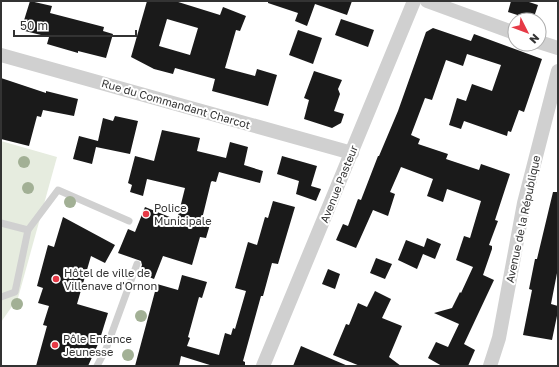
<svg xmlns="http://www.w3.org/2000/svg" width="559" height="367" viewBox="0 0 559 367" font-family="'Golos Text',sans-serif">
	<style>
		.green { fill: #e6ecdf }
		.building { fill: #1a1a1a; fill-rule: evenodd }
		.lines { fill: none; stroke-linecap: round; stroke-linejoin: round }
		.lane { stroke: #d0d0d0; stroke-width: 7 }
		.street { stroke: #d0d0d0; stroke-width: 14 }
		.tree { fill: #a2b095 }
		.poi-dot { fill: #e63946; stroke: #fff; stroke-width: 1.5 }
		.labels { text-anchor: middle; stroke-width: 4; stroke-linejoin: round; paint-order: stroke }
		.street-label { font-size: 11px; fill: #333; stroke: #fff }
		.poi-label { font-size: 11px; fill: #333; stroke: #fff; text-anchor: start }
	</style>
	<rect width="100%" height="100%" fill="#fff"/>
	<!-- green -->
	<path class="green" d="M1,141L57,157L18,298L1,322Z"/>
	<!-- building -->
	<g class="building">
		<path d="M30,1L52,6L50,13L104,27L103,31L113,34L106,58L78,51V53L47,44L49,37L21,30Z"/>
		<path d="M147,1H175L220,15L223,7L246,16L240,31L236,30L225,68L255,76L257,69L277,75L268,106L212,91L215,79L175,68L173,74L154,69L131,57ZM167,19L198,28L190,55L159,46Z"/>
		<path d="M268,1H352L347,15L315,4L307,26L295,21L298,13L268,3Z"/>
		<path d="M511,1H526L538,5L533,20L508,12Z"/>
		<path d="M341,19L374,30L368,47L335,35Z"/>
		<path d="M433,28L471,41L474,34L542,59L524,112L519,110L511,132L508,131L507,136L464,121L461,129L449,125L457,98L466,101L472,84L492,91L501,65L467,54L463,66L446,60L432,100L425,98L411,135L420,139L418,144L448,154L446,159L479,170L481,164L510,174L495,220L498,221L489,245L492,246V249L483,275L494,280L464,344L475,350L468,366H442L428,358L436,342L448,347L459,324L434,313L452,308L460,292L461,293L473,267L456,260L464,236L470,238L481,201L447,189L443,202L427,196L433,179L401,167L390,192L395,194L388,216L373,210L356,248L336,240L343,224L348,226L358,199L361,200L378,156H379L398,111L426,32Z"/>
		<path d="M298,30L322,38L313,64L289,55Z"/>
		<path d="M314,71L342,80L338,89L340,94L334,111L344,114L341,123L332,128L304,119L309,100L304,98Z"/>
		<path d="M1,78L46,93V91L78,99L74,116L43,110L41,117L37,116L29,146L1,139Z"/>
		<path d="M115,116L138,121L130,154L96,147L92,164L73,159L79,136L98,141L103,118L113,121Z"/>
		<path d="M162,130L200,138L197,151L226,158L230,142L248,147L244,165L263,171L260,183L219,172L216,182L212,181L211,182L202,219L211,221L206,238L200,237L192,265L163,256L154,279L139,273L142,265L141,261L118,253L128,229L135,232L145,207L177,220L185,188L147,179L143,196L130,192L132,185L128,183L135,156L154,161Z"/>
		<path d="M282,156L317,166L311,186L321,189L316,201L296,194L299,181L277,174Z"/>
		<path d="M553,192H558V268L551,304L558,306V311L552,340L523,335L532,290L529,289L535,259H537Z"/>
		<path d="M273,201L295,207L278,264L272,263L263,296H261L243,361L245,362V366H213L181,356L179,366H135L157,284L178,290L182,275L207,282L202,298L199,297L188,337L190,338L187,346L219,355L225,333L231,335L233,328L235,329L246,291L235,288L248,242L257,245L265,217L268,218Z"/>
		<path d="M63,217L115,245L105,263L91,256L77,304L108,313L99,342L88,366H36L47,326L43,325L49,306L38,303L43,288L37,286L48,245L54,247Z"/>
		<path d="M427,238L441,244L435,259L423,254L417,269L398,260L406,240L424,247Z"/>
		<path d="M376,258L392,264L385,279L370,273Z"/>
		<path d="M328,269L340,274L335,289L322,284Z"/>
		<path d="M375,291L391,299L382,318L402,326L389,357L401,366H360L333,355L346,324L349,325L358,303L367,307Z"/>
		<path d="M301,346L348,366H293Z"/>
	</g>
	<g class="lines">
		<!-- lane -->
		<g class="lane">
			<path d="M1,223L28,230L58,190L129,221"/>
			<path d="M1,297L15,292L28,230"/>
			<path d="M97,366L106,349L137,264"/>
		</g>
		<!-- street -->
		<g class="street">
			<path d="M427,1L515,33"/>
			<path d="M539,42L558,48"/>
			<path d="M1,55L352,153"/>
			<path d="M263,366L414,1"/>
			<path d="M490,366L499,338L524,203L558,71"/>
		</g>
	</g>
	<!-- trees -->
	<g class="tree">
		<circle cx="24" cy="162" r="6"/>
		<circle cx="28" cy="188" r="6"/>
		<circle cx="70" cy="202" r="6"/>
		<circle cx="17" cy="304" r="6"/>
		<circle cx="141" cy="316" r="6"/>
		<circle cx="128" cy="355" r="6"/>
	</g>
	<!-- markers -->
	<g class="poi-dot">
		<circle cx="146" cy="214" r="4"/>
		<circle cx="56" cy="279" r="4"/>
		<circle cx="55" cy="345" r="4"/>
	</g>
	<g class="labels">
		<!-- street labels -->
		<g class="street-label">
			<text transform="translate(176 104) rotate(16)" y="4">Rue du Commandant Charcot</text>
			<text transform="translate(339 184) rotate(-68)" y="4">Avenue Pasteur</text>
			<text transform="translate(523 219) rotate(-78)" y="4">Avenue de la République</text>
		</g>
		<!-- poi labels -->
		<g class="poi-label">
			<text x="154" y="212">Police<tspan x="154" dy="13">Municipale</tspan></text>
			<text x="64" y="277">Hôtel de ville de<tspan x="64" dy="13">Villenave d'Ornon</tspan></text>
			<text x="63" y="343">Pôle Enfance<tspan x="63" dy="13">Jeunesse</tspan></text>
		</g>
	</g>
	<!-- border -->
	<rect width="559" height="367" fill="none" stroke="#333333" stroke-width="4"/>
	<!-- north arrow -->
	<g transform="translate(527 32) rotate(132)"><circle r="19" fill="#ffffff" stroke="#adadad"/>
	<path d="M0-3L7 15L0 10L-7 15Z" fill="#e63946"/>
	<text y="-6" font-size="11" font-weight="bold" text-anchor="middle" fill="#333333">N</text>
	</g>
	<!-- scale -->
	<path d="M14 30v6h122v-6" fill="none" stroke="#333333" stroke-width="2"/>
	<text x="20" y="30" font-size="12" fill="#333333" stroke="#ffffff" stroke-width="3" paint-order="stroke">50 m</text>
</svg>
